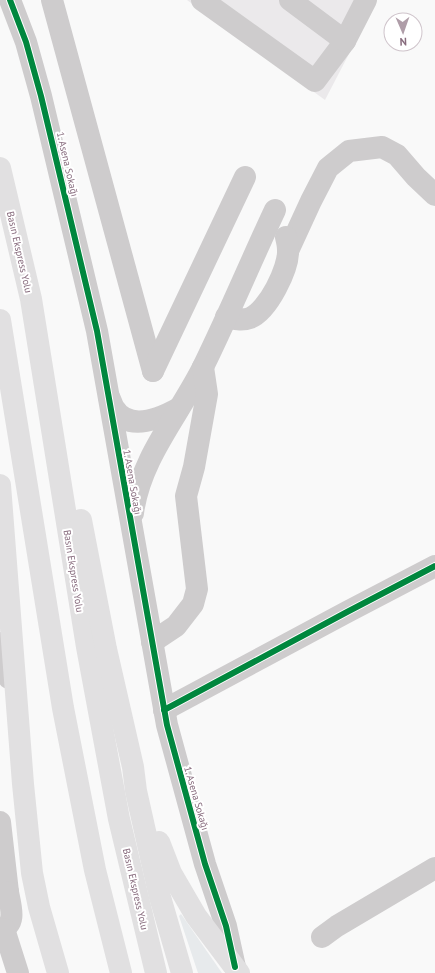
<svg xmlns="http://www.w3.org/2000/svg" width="435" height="973" viewBox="0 0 435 973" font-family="'PT Sans',sans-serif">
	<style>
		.built { fill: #ebe9eb }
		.green { fill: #e7eaec }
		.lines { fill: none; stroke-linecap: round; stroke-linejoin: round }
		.minor { stroke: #cecccd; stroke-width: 22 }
		.highway { stroke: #e1e0e1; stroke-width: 22 }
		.cycleway-casing { stroke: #fff; stroke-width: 8 }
		.cycleway { stroke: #00873e; stroke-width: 6 }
		.labels { text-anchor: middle; stroke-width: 4; stroke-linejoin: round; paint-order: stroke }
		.street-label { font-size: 10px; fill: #876b7d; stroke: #fff }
	</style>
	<rect width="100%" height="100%" fill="#f9f9f9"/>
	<!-- built -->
	<path class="built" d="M187,0H377L325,100Z"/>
	<!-- green -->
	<path class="green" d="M181,914L222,973H198L179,916Z"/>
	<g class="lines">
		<!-- minor -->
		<g class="minor">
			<path d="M10,0L26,42L41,96L97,331L167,725L205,864L226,926L235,967"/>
			<path d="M52,0L153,371"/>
			<path d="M202,0L315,81L345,41L366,0"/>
			<path d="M290,0L345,41"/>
			<path d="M288,251L311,201L328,168L349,151L382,147L397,155L416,177L435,195"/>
			<path d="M226,317C234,319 242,321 250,318C268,311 289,268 288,250C288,246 287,241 286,237"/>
			<path d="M153,371L245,177"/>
			<path d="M109,397C111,400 112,405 114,408C129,433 161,418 179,408"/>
			<path d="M133,513C140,458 180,414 204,365C229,314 251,261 275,210"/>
			<path d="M152,642L176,626L193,604L197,589L186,496L194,467L207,394L203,367"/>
			<path d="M0,643L9,678"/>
			<path d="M164,710L347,612L435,566"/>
			<path d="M0,822L8,892L0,894"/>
			<path d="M0,929C18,926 10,904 8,892"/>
			<path d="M4,929L18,973"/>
			<path d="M322,937L337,926L435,868"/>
		</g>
		<!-- highway -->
		<g class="highway">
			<path d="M0,168L31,299L87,647L119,819L156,973"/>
			<path d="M0,320L63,708L95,870L121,973"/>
			<path d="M0,485L23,784L32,873L39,907L58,973"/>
			<path d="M81,520L106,649L133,767L136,791L149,849L160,897L182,973"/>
			<path d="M159,842L171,873L196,916L239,973"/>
		</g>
		<!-- cycleway casing -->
		<g class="cycleway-casing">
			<g id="cycleway">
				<path d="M10,0L26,42L41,96L97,331L167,725L205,864L226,926L235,967"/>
				<path d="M164,710L347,612L435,566"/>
			</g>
		</g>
		<!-- cycleway -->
		<use href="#cycleway" class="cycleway"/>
	</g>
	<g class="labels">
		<!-- street labels -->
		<g class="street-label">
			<text transform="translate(68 164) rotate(77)" y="4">1. Asena Sokağı</text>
			<text transform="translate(20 252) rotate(77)" y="4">Basın Ekspress Yolu</text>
			<text transform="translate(133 482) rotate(80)" y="4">1. Asena Sokağı</text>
			<text transform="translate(74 571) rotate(81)" y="4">Basın Ekspress Yolu</text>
			<text transform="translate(197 798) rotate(74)" y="4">1. Asena Sokağı</text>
			<text transform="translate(136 889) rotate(77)" y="4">Basın Ekspress Yolu</text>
		</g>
	</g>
	<!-- north arrow -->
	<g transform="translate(403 32) rotate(178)"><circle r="19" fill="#ffffff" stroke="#cfc4cb"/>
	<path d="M0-3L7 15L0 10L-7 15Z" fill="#af9da8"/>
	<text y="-6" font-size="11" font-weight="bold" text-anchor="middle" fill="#876b7d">N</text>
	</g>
</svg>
